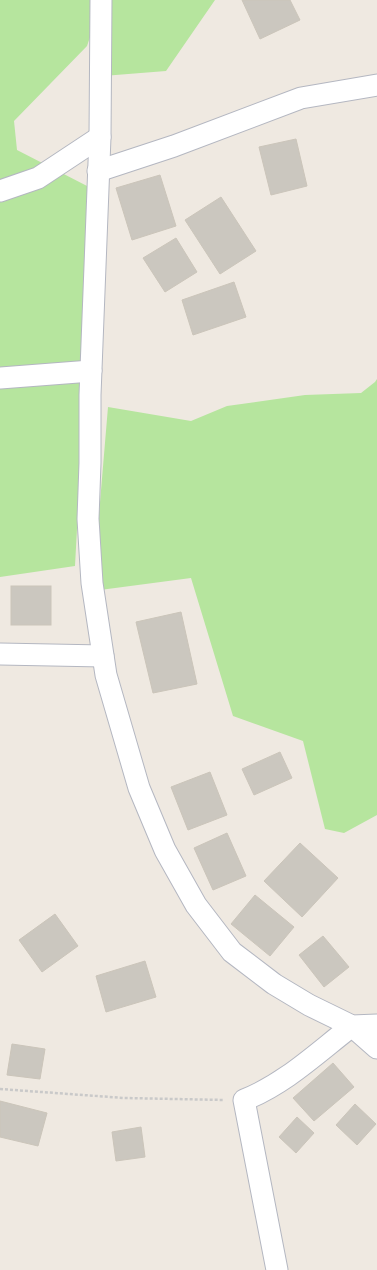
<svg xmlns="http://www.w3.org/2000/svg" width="377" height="1270" viewBox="0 0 377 1270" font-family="'PT Sans',sans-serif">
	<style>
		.green { fill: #b6e59e }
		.building { fill: #cbc7bf; stroke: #cbc5ba }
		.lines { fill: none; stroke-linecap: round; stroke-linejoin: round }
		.minor-casing { stroke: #b4b7c1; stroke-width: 23 }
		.path { stroke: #c9c9c9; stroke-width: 2.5; stroke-dasharray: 3 2; stroke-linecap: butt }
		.minor { stroke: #fff; stroke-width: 21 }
	</style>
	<rect width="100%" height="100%" fill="#efe9e1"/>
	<!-- green -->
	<g class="green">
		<path d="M0,0H215L166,71L103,76L92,31L87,46L14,121L17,150L89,187L83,417L75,566L0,577Z"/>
		<path d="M377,379V815L344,833L325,829L303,741L233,716L191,578L100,590L98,526L108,407L191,421L227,406L305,395L361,393L375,382Z"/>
	</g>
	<!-- building -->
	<g class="building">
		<path d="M242,0H290L300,20L260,39Z"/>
		<path d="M296,139L307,186L271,195L259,147Z"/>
		<path d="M160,175L176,226L132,240L116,188Z"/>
		<path d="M221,197L256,251L220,274L185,220Z"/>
		<path d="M176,238L197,272L165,292L143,258Z"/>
		<path d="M234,282L246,317L193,335L182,300Z"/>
		<rect x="11" y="586" width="40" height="39"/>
		<path d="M181,612L197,684L153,693L136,622Z"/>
		<path d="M280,752L292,778L254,795L242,769Z"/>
		<path d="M210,772L227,815L188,830L171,787Z"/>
		<path d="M227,833L246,876L213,890L194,848Z"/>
		<path d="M300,843L338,878L302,917L264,881Z"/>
		<path d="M255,895L294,927L270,956L231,924Z"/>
		<path d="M55,914L78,946L42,972L19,940Z"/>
		<path d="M323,936L349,967L324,987L299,955Z"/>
		<path d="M145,961L156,997L106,1012L96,976Z"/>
		<path d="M12,1044L45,1049L40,1079L7,1075Z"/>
		<path d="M333,1063L354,1087L314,1121L293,1098Z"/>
		<path d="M0,1101L47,1113L38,1146L0,1137Z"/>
		<path d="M355,1104L376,1124L357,1145L336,1125Z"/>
		<path d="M297,1117L314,1133L296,1153L279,1137Z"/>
		<path d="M141,1127L145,1157L116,1161L112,1132Z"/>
	</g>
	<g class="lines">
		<!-- minor casing -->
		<g class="minor-casing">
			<g id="minor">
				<path d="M101,0L100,137L90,395V463L88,519L92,583L106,675L139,788L165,850L196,905L232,952L274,984L309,1005L352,1026L377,1025"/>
				<path d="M98,171L174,146L301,98L377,85"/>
				<path d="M0,191L38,178L100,137"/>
				<path d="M0,378L91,371"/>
				<path d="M0,654L103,656"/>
				<path d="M277,1270L244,1100C285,1084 318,1052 352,1026L377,1048"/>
			</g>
		</g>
		<!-- path -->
		<path class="path" d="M0,1089L124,1098L224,1100"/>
		<!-- minor -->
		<use href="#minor" class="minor"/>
	</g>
</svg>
